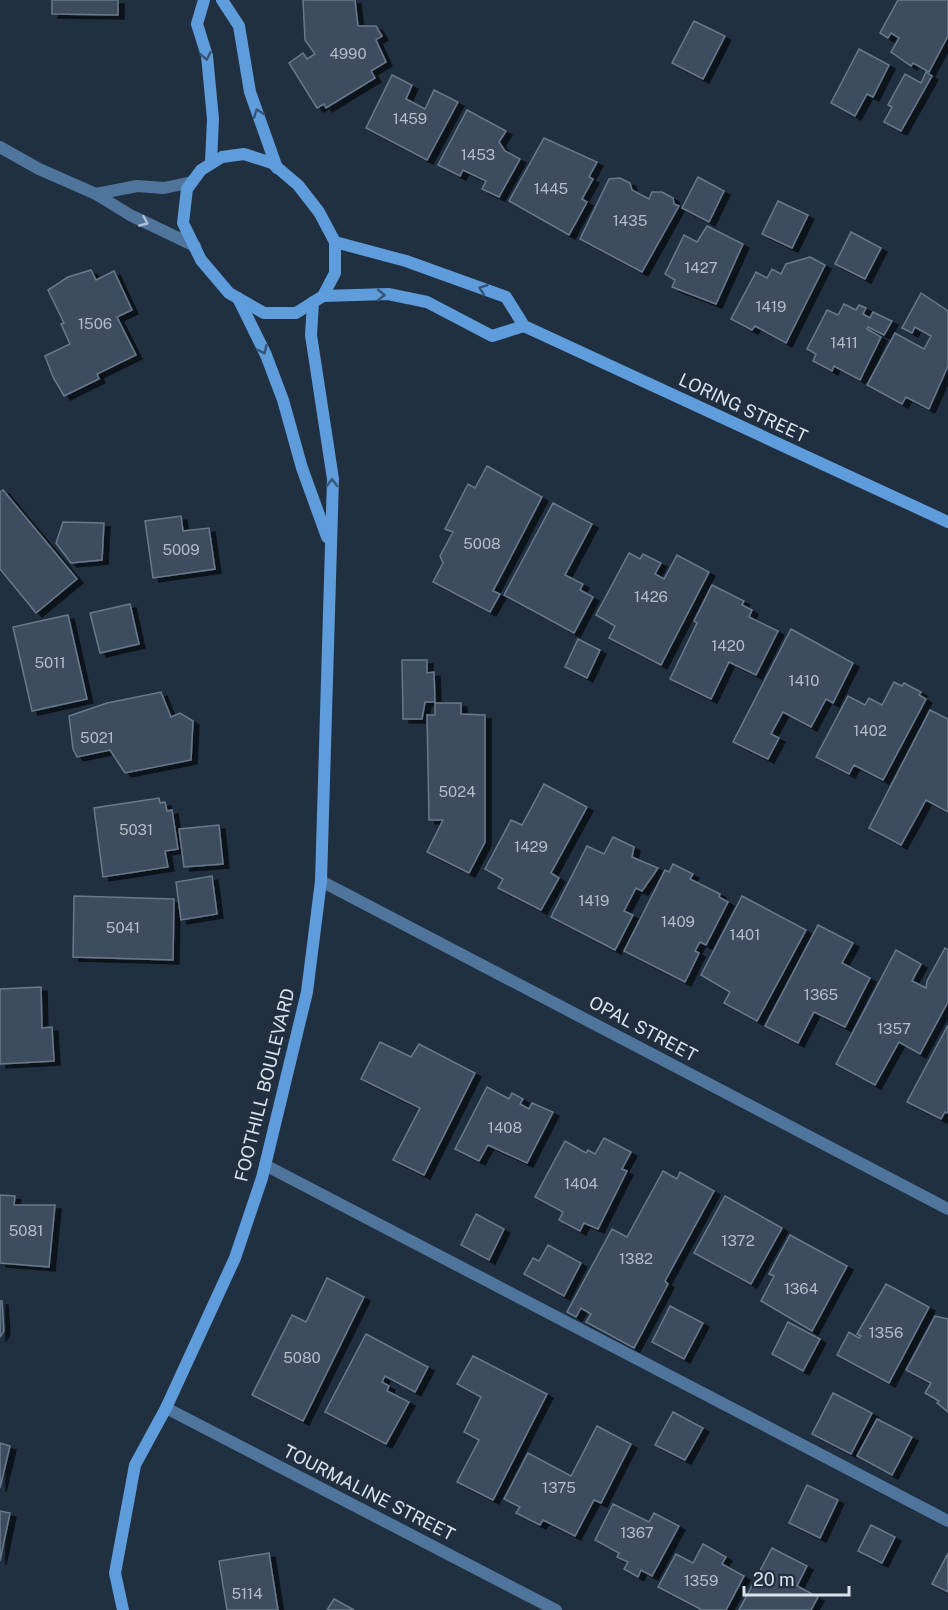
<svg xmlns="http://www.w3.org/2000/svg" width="948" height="1610" viewBox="0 0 948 1610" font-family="'Public Sans',sans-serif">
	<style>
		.building { fill: #3e4e5f; stroke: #68798c; stroke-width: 1.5; filter: url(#shadow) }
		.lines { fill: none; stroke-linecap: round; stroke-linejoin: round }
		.lane { stroke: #4f759d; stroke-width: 12 }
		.street { stroke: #4f759d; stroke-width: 12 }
		.secondary { stroke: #5e9cdc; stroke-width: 12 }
		.oneway { stroke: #365677 }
		.oneway2 { stroke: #afc1d4 }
		.labels { text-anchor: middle; stroke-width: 5; stroke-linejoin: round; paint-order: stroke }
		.number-label { font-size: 15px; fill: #b2bdc9 }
		.street-label { font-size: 18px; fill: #d8e2ec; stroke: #213040 }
	</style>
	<defs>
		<filter id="shadow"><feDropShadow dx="6" dy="4" stdDeviation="0" flood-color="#0009"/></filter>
	</defs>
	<rect width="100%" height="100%" fill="#213040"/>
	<!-- building -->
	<g class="building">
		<path d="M52,0H118V15L52,14Z"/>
		<path d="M303,0H355L358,26H376L382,36L376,40L386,62L371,71L375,78L326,108L324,104L317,108L289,63L303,53L307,59L315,54L305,40Z"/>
		<path d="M898,0H948V36L929,72L913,63L911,66L891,52L899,38L891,33L888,38L880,33Z"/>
		<path d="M694,21L725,36L703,79L672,63Z"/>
		<path d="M859,49L889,65L873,97L867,94L855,116L831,103Z"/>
		<path d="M926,72L932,76L901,131L884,122L892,107L888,105L905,74L921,83Z"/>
		<path d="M392,75L412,85L406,99L425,109L434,90L458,102L427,160L366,128Z"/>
		<path d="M467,110L506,131L499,142L505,151L520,159L499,197L482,189L486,181L463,170L460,176L438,165Z"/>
		<path d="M544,138L597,162L589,177L593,179L582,199L587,202L569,235L509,201Z"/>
		<path d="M698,177L724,191L709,222L682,208Z"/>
		<path d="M620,178L630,183L632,190L649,199L652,192H662L673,198L674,204L679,206L642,272L580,239L609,179Z"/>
		<path d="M778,201L808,215L792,248L762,234Z"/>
		<path d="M707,226L743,244L716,304L672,287L675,280L665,274L684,235L697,242Z"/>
		<path d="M851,232L881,248L865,279L835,264Z"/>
		<path d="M810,257L825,265L786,343L755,326L752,330L731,319L756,272L767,278L772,269L781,274L786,264Z"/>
		<path d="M91,270L96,280L114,271L132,310L117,317L136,355L97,374L99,379L64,396L53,377L45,356L70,344L61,324L64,323L48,290L68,277Z"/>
		<path d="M921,293L948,311V366L929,409L906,397L902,404L867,385L895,333L924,349L931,336L915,327L912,333L902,328Z"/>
		<path d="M844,304L856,310L859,305L866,308L863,314L870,318L873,312L892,321L884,335L868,327L867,329L881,337L860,380L834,366L832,371L813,361L816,354L807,349L827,310L838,315Z"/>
		<path d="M487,466L542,497L493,591L500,594L490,612L433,582L443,563L440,556L453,532L445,529L468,484L475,488Z"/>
		<path d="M3,490L77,579L36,613L0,569V492Z"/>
		<path d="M553,503L592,524L565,575L583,584L580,590L593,597L574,633L504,595Z"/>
		<path d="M181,516L183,531L209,528L215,569L153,578L145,521Z"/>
		<path d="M63,522L104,523L102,560L71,563L56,543Z"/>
		<path d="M629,553L640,559L643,554L661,563L655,574L664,579L677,555L709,572L661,665L609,638L615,626L596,615Z"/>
		<path d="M712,585L744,601L742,605L752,610L749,617L778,631L756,675L729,662L711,699L670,679L697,623L694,621Z"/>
		<path d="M130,604L139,644L100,653L90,613Z"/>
		<path d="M68,615L87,699L32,711L13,627Z"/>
		<path d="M791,629L853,663L833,703L826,699L811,727L783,712L771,734L779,738L768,759L733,742Z"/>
		<path d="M578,639L600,650L587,678L565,667Z"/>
		<path d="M402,660H427V673L434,672L435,702H425L422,719H403Z"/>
		<path d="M894,682L902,686L904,683L921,692L919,695L926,699L883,780L854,765L849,774L816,757L848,696L865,705L869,698L882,705Z"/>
		<path d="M161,692L171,717L180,713L193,721L191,760L125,773L110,750L77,757L73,749L69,716L107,703Z"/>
		<path d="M435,703H461V714L485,715V842L469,873L427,852L443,820H429L427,715H435Z"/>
		<path d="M930,710L948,719V812L926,800L901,845L869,828Z"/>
		<path d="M544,784L587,807L551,873L559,878L541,910L498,888L503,879L485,869L511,820L522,825Z"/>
		<path d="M159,798L160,803L165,802L167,811L172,810L178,849L165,851L168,867L103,877L94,808Z"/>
		<path d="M219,825L223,864L184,867L179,829Z"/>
		<path d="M613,837L634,847L632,857L658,868L642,891L636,888L624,911L633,915L615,950L551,917L587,846L604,854Z"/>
		<path d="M673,864L693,874L690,879L720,894L719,897L728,902L706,945L700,942L695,951L699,953L685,982L624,951L665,870L669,872Z"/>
		<path d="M212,876L217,914L181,920L176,882Z"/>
		<path d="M74,896L174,899L173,960L73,957Z"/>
		<path d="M742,896L806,930L757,1021L724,1003L730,992L701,975Z"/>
		<path d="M818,925L853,943L842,963L870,978L845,1027L814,1012L798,1043L765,1026Z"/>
		<path d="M945,948L948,950V1002L920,1054L899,1042L875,1085L836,1064L896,950L921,964L912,981L926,988L927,981Z"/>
		<path d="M41,987L42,1028L52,1027L54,1061L0,1064V989Z"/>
		<path d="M948,1025V1113L945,1112L941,1119L907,1102Z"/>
		<path d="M380,1042L411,1057L419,1044L475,1073L424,1175L393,1160L420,1108L361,1079Z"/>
		<path d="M487,1087L509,1099L512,1093L523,1099L520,1104L529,1109L532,1103L553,1112L527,1163L488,1145L479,1161L455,1149Z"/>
		<path d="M604,1138L631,1152L622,1169L627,1171L598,1229L584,1223L580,1231L559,1220L563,1212L535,1197L565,1141L586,1153L588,1150L595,1154Z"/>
		<path d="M663,1171L677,1179L680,1172L714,1191L665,1281L668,1284L634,1348L586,1322L591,1314L581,1308L576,1317L567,1312L612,1229L627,1237Z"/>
		<path d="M0,1195L15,1196L14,1205H55L49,1267L0,1263Z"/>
		<path d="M725,1196L782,1228L751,1284L694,1253Z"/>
		<path d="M476,1214L504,1229L489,1260L461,1245Z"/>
		<path d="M790,1235L847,1266L812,1331L761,1301L774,1276L769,1274Z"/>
		<path d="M548,1245L581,1263L564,1296L524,1274L533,1258L539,1261Z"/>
		<path d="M327,1278L364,1297L303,1421L252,1395L292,1315L306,1322Z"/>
		<path d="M886,1284L929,1307L889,1383L837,1355L849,1332L859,1338L861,1336L857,1334Z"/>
		<path d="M0,1301H2L4,1331L0,1337Z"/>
		<path d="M670,1306L703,1323L684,1359L652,1342Z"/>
		<path d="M935,1316L948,1319V1412L937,1403L939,1401L925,1393L931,1383L906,1370Z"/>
		<path d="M788,1322L820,1339L803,1371L772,1354Z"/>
		<path d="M366,1334L428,1367L415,1392L385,1376L382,1382L389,1386L387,1391L409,1402L386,1444L325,1412Z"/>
		<path d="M473,1356L547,1394L493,1500L457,1482L479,1440L464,1432L481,1397L457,1384Z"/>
		<path d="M833,1393L872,1413L851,1454L812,1434Z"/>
		<path d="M673,1412L703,1428L685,1460L655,1445Z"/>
		<path d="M877,1419L912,1437L892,1475L857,1456Z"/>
		<path d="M597,1426L631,1444L601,1503L594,1500L575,1536L543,1520L540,1525L516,1513L520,1507L504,1499L528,1453L571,1476Z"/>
		<path d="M0,1443L10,1446L0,1488Z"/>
		<path d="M807,1485L838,1500L820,1538L789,1523Z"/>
		<path d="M613,1504L649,1522L654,1513L679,1526L652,1576L641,1570L638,1577L624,1569L628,1562L617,1557L619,1553L595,1540Z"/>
		<path d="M0,1511L10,1513L0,1561Z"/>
		<path d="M871,1525L895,1537L882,1563L858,1551Z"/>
		<path d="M703,1544L726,1557L722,1564L744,1576L726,1610H702L658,1587L676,1554L693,1563Z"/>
		<path d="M772,1548L807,1566L797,1586L818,1597L811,1610H739Z"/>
		<path d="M269,1553L278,1610H227L219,1561Z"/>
		<path d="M948,1553V1592L932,1584Z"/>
		<path d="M334,1599L354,1610H327Z"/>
	</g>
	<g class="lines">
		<!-- lane -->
		<path class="lane" d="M265,1165L948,1521"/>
		<!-- street -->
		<g class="street">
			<path d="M0,147L39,169L96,194L130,215L195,246"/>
			<path d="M96,194L137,186L164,188L192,182"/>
			<path d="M321,881L948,1209"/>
			<path d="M166,1408L556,1610"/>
		</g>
		<!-- secondary -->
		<g class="secondary">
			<path d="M204,0L197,24L207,56L213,119L211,162"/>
			<path d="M222,0L239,26L250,92L277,168"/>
			<path d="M244,154L272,163L298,185L319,212L335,242V273L323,296L296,313H264L229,293L201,260L183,223L187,189L201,170L222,157Z"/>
			<path d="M335,242L406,261L506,297L524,326L948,522"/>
			<path d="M323,296L388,294L427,302L492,336L524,326"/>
			<path d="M238,298L266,355L283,400L302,468L327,537"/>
			<path d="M123,1610L115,1573L135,1465L166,1408L235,1258L262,1178L307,992L321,881L333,479L311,335L313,302"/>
		</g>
	</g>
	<!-- one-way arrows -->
	<defs><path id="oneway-chevron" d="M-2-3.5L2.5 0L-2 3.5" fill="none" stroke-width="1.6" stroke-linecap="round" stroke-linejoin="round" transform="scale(1.5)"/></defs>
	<g class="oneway">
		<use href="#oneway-chevron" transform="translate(206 56) rotate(79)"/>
		<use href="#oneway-chevron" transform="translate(258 113) rotate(-110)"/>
		<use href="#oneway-chevron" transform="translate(483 289) rotate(-160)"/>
		<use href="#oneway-chevron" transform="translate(381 295) rotate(1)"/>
		<use href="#oneway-chevron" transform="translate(263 350) rotate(65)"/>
		<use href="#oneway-chevron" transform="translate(332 483) rotate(-91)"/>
	</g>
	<use class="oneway2" href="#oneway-chevron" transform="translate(144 222) rotate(24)"/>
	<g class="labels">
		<!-- number labels -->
		<g class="number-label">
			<text x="348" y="59">4990</text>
			<text x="410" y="124">1459</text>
			<text x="478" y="160">1453</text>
			<text x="551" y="194">1445</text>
			<text x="630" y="226">1435</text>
			<text x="701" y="273">1427</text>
			<text x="771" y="312">1419</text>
			<text x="95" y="329">1506</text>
			<text x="844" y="348">1411</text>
			<text x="482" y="549">5008</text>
			<text x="181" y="555">5009</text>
			<text x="651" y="602">1426</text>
			<text x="728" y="651">1420</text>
			<text x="50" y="668">5011</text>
			<text x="804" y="686">1410</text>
			<text x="870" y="736">1402</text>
			<text x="97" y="743">5021</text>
			<text x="457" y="797">5024</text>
			<text x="136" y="835">5031</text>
			<text x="531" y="852">1429</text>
			<text x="594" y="906">1419</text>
			<text x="678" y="927">1409</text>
			<text x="123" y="933">5041</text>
			<text x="745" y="940">1401</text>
			<text x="821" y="1000">1365</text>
			<text x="894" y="1034">1357</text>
			<text x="505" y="1133">1408</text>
			<text x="581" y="1189">1404</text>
			<text x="26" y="1236">5081</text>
			<text x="738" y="1246">1372</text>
			<text x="636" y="1264">1382</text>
			<text x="801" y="1294">1364</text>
			<text x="886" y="1338">1356</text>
			<text x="302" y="1363">5080</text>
			<text x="559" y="1493">1375</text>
			<text x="637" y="1538">1367</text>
			<text x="701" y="1586">1359</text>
			<text x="247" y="1599">5114</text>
		</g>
		<!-- street labels -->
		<g class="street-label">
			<text transform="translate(743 408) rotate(25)" y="6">LORING STREET</text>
			<text transform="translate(643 1029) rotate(28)" y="6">OPAL STREET</text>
			<text transform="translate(265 1085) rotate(-76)" y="6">FOOTHILL BOULEVARD</text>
			<text transform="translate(369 1493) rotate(27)" y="6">TOURMALINE STREET</text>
		</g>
	</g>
	<!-- scale -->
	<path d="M744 1586v9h105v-9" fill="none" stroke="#d8e2ec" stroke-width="3"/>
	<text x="753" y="1586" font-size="18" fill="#d8e2ec" stroke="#213040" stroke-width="4.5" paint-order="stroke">20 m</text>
</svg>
